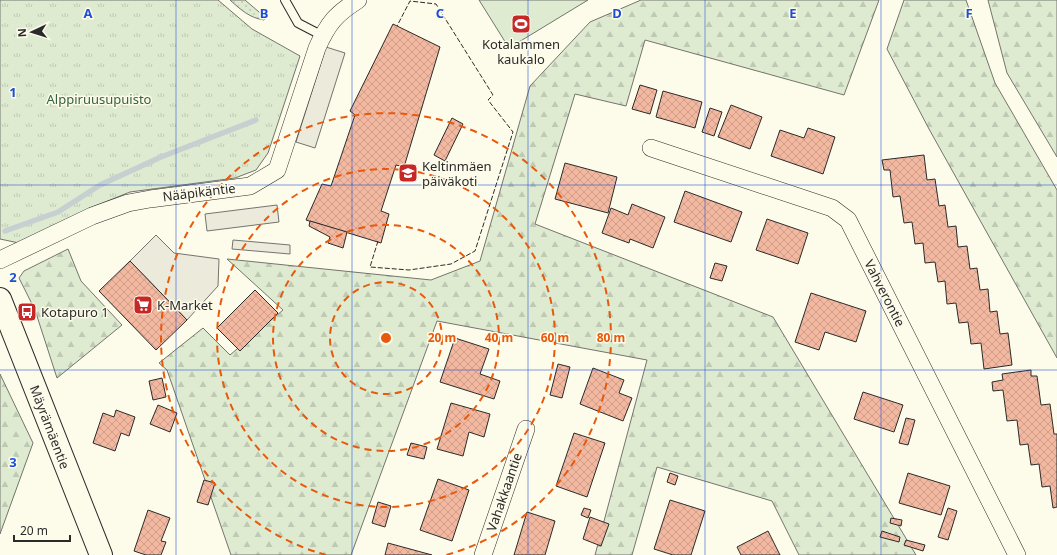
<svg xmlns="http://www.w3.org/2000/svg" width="1057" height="555" viewBox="0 0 1057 555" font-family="'Noto Sans',sans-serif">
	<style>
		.grass { fill: url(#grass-dots); stroke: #74746e }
		.forest { fill: url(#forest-firs); stroke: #74746e }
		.park { fill: url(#park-tufts); stroke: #74746e }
		.pitch { fill: #deebd1; stroke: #74746e }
		.parking { fill: #eceadb; stroke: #74746e }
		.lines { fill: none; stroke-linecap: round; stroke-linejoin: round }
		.stream { stroke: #c7d0d0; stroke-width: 5.5 }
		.building { fill: url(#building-cross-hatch); stroke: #2b2b2b }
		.lane-casing { stroke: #2b2b2b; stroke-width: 10 }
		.street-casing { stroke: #2b2b2b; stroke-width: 18 }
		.secondary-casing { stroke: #2b2b2b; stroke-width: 24 }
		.lane { stroke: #fdfbea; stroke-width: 8 }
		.street { stroke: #fdfbea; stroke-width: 17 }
		.secondary { stroke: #fdfbea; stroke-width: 22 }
		.fence { stroke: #2b2b2b; stroke-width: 1; stroke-dasharray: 5 2; stroke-linecap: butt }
		.grid { fill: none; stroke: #1d4ed8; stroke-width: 1; stroke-opacity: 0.55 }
		.ring { fill: none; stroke: #e8590c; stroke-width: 2; stroke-dasharray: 7 5 }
		.labels { text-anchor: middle; stroke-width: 3; stroke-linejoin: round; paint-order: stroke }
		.poi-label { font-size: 13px; fill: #2b2b2b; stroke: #fdfbea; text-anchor: start }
		.park-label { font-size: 13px; fill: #34623c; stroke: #fdfbea }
		.street-label { font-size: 13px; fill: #2b2b2b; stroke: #fdfbea }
		.grid-label { font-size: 13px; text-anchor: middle; font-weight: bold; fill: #1d4ed8; stroke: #fdfbea; stroke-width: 3; stroke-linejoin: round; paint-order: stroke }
		.centre { fill: #e8590c; stroke: #fdfbea; stroke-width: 2 }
		.ring-label { font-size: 12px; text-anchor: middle; font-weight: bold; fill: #e8590c; stroke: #fdfbea; stroke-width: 3; stroke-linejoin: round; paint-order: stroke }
	</style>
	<defs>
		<pattern id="grass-dots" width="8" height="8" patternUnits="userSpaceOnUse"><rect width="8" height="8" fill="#deebd1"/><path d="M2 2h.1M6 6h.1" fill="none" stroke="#bfcab4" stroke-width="1.8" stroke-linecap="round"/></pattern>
		<pattern id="forest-firs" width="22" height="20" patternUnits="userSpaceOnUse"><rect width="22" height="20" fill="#deebd1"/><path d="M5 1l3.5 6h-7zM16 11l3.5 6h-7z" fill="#bfcab4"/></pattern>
		<pattern id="park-tufts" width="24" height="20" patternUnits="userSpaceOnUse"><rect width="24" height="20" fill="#deebd1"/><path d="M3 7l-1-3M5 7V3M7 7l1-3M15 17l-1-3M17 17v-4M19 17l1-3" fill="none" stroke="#bfcab4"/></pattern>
		<pattern id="building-cross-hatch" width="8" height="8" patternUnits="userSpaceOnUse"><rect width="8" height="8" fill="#f2b8a0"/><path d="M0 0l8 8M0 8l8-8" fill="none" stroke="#d09e8a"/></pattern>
	</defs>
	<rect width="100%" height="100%" fill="#fdfbea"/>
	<!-- grass -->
	<path class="grass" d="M230,0H245L266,18L264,20C250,18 241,10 230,0Z"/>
	<!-- forest -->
	<g class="forest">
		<path d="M641,0H879L844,95L645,40L626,106L575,94L535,224L773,317L916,555H799L772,501L657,467L632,555H595L647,360L437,321L351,555H231L167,370L159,363L203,328L230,355L283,310L227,259L431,280L480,261L530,86L590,22Z"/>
		<path d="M904,0H966L995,83L1057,190V358L929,129L887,49Z"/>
		<path d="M988,0H1057V157L1007,73Z"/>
		<path d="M68,249L81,281L122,325L57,378L35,310L19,278L24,271Z"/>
		<path d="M0,374L33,443L0,534Z"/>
	</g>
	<!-- park -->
	<path class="park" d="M0,0H218L252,29L300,56L268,153L256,170L235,178L130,192L90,208L19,243L0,239Z"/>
	<!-- pitch -->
	<path class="pitch" d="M479,0H588L509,48Z"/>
	<!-- parking -->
	<g class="parking">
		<path d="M326,47L345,53L315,148L296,142Z"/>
		<path d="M277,205L279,222L207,231L205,214Z"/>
		<path d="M156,235L174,253L219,259L218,286L187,320L130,261Z"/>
		<path d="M233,240L290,245V254L232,249Z"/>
	</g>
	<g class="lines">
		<!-- stream -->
		<path class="stream" d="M5,231L58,212L100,185L161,157L256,120"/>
	</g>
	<!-- building -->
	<g class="building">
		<path d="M393,24L440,47L404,167L396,165L381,211L389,214L381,243L306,220L322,184L331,186L355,115L350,111Z"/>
		<path d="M640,85L657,90L650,114L632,109Z"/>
		<path d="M663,91L702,102L695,128L656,117Z"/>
		<path d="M731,105L762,117L750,149L718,137Z"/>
		<path d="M710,108L722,112L714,136L702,132Z"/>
		<path d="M452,118L463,124L445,161L434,155Z"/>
		<path d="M808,128L835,137L823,174L771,156L780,130L804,138Z"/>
		<path d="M924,155L927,180L935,179L939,206L945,205L948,227L956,226L958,247L967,246L970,269L977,268L980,290L988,289L990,312L997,311L1000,334L1008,333L1012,365L984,369L981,343L971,344L968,322L959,323L956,303L947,304L945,281L938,282L935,262L925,263L923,243L915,244L912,222L904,223L900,196L893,197L890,170H884L882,160Z"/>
		<path d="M565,163L617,177L608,213L555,199Z"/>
		<path d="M685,191L742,212L731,242L674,222Z"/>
		<path d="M632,204L665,217L653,248L630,239L629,243L602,233L611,208L628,215Z"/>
		<path d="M767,219L808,233L798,264L756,250Z"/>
		<path d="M310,221L347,232L343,248L328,243L330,237L309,226Z"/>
		<path d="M130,261L187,320L156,350L99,291Z"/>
		<path d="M715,263L727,266L722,281L710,278Z"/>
		<path d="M255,290L278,313L240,351L217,328Z"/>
		<path d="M811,293L866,311L856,342L825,332L819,350L795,342Z"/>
		<path d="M455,338L489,349L480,374L500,381L494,399L440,382Z"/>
		<path d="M558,364L570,367L562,398L550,395Z"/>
		<path d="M593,368L624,380L619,393L632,398L623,421L580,404Z"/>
		<path d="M1031,370V376H1037L1041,405L1050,404L1054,434H1057V507L1053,508L1050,486L1042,487L1039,464L1031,465L1028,444L1020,445L1017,420L1007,421L1003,390L993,391L992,382L1003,380L1002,374Z"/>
		<path d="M162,378L166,397L153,400L149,381Z"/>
		<path d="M863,392L903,405L894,432L854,419Z"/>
		<path d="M451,403L490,414L484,437L469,432L463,456L437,449Z"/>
		<path d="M158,405L177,413L170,432L150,424Z"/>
		<path d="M116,410L135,417L129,436L121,433L115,451L93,443L103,413L114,417Z"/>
		<path d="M906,418L915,420L908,445L899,443Z"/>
		<path d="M574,433L605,443L587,497L556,486Z"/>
		<path d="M411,443L427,447L424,459L407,455Z"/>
		<path d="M670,473L678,476L675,485L667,482Z"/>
		<path d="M908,473L950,486L941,515L899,503Z"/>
		<path d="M438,479L469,490L452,541L420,530Z"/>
		<path d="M204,480L215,483L208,505L197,502Z"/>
		<path d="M670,500L705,511L691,555H673L654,549Z"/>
		<path d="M378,502L391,506L385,527L372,523Z"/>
		<path d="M584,508L591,510L588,518L581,515Z"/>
		<path d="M948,508L957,511L948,540L938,537Z"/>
		<path d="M148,510L170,518L161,541L166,542L161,555H146L134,551Z"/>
		<path d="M527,512L555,521L545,555H514Z"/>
		<path d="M590,517L609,524L601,546L583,539Z"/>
		<path d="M891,518L902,520L901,526L890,523Z"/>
		<path d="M768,531L780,555H741L737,547Z"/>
		<path d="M882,531L900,537L899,542L880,537Z"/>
		<path d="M906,540L925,545L923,551L904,545Z"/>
		<path d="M388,543L432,555H385Z"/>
	</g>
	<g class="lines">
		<!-- lane casing -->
		<g class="lane-casing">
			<path id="lane" d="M285,0L298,23L323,36"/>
		</g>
		<!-- street casing -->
		<g class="street-casing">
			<g id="street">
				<path d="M651,148L832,208L848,220L1017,555"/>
				<path d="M0,260L92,216L128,203L150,199L250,186L277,170L317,48C328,23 336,14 358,0"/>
				<path d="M483,555L526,429"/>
			</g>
		</g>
		<!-- secondary casing -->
		<g class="secondary-casing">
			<path id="secondary" d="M0,299L101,555"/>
		</g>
		<!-- lane -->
		<use href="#lane" class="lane"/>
		<!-- street -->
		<use href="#street" class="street"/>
		<!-- secondary -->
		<use href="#secondary" class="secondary"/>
		<!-- fence -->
		<path class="fence" d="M378,241L370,267L409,270L451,264L475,251L513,132L488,100L493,95L436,4L410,1L397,26"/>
	</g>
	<!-- grid -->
	<path class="grid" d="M176,0V555M352,0V555M528,0V555M705,0V555M881,0V555M0,185H1057M0,370H1057"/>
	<!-- distance rings -->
	<g class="ring">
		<circle cx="386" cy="338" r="56"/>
		<circle cx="386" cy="338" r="113"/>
		<circle cx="386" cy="338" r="169"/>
		<path d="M326 555A225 225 0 1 1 446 555"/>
	</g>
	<!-- icons -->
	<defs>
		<g id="stadium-square" transform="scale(1)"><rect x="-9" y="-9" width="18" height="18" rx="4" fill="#c62828" stroke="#fdfbea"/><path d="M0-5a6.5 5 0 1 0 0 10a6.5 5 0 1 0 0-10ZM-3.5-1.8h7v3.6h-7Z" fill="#fff"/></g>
		<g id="school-square" transform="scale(1)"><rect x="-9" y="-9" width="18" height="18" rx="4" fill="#c62828" stroke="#fdfbea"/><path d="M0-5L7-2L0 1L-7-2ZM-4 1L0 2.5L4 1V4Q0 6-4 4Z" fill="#fff"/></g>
		<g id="supermarket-square" transform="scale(1)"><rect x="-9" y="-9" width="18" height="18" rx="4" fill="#c62828" stroke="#fdfbea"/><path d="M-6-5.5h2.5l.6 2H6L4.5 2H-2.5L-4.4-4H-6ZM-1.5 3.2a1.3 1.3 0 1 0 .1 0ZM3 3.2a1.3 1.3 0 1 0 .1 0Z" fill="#fff"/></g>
		<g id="bus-square" transform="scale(1)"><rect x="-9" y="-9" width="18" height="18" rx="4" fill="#c62828" stroke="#fdfbea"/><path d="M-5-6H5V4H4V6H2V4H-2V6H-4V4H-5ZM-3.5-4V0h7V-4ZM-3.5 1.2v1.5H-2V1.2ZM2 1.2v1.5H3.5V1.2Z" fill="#fff"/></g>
	</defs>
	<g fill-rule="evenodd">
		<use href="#stadium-square" x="521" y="24"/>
		<use href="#school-square" x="408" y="173"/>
		<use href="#supermarket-square" x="143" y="305"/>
		<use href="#bus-square" x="27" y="312"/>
	</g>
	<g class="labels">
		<!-- poi labels -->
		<g class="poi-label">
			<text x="521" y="49" text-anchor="middle">Kotalammen<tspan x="521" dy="15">kaukalo</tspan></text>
			<text x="422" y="171">Keltinmäen<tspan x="422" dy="15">päiväkoti</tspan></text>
			<text x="157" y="310">K-Market</text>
			<text x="41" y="317">Kotapuro 1</text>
		</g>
		<!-- park labels -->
		<g class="park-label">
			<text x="99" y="104">Alppiruusupuisto</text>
		</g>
		<!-- street labels -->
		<g class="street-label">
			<text transform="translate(199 192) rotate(-7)" y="5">Nääpikäntie</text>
			<text transform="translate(885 293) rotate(63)" y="5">Vahverontie</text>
			<text transform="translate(50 427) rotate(69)" y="5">Mäyrämäentie</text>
			<text transform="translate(504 492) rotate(-71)" y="5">Vahakkaantie</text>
		</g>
	</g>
	<g class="grid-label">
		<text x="88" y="18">A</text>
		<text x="264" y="18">B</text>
		<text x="440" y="18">C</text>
		<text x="617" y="18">D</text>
		<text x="793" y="18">E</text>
		<text x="969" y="18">F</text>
		<text x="13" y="97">1</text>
		<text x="13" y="282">2</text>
		<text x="13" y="467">3</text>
	</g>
	<circle cx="386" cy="338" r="6" class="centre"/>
	<g class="ring-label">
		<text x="442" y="342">20 m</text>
		<text x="499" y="342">40 m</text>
		<text x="555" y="342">60 m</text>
		<text x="611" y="342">80 m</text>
	</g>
	<!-- north arrow -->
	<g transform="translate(32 32) rotate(266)" stroke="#fdfbea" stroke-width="3" paint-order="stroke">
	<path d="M0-3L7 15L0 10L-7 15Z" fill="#2b2b2b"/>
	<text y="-6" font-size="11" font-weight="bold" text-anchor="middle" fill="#2b2b2b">N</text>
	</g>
	<!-- scale -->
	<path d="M14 535v6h56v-6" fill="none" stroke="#2b2b2b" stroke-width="2"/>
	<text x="20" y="535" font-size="12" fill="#2b2b2b" stroke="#fdfbea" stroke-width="3" paint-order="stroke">20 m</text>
</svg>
